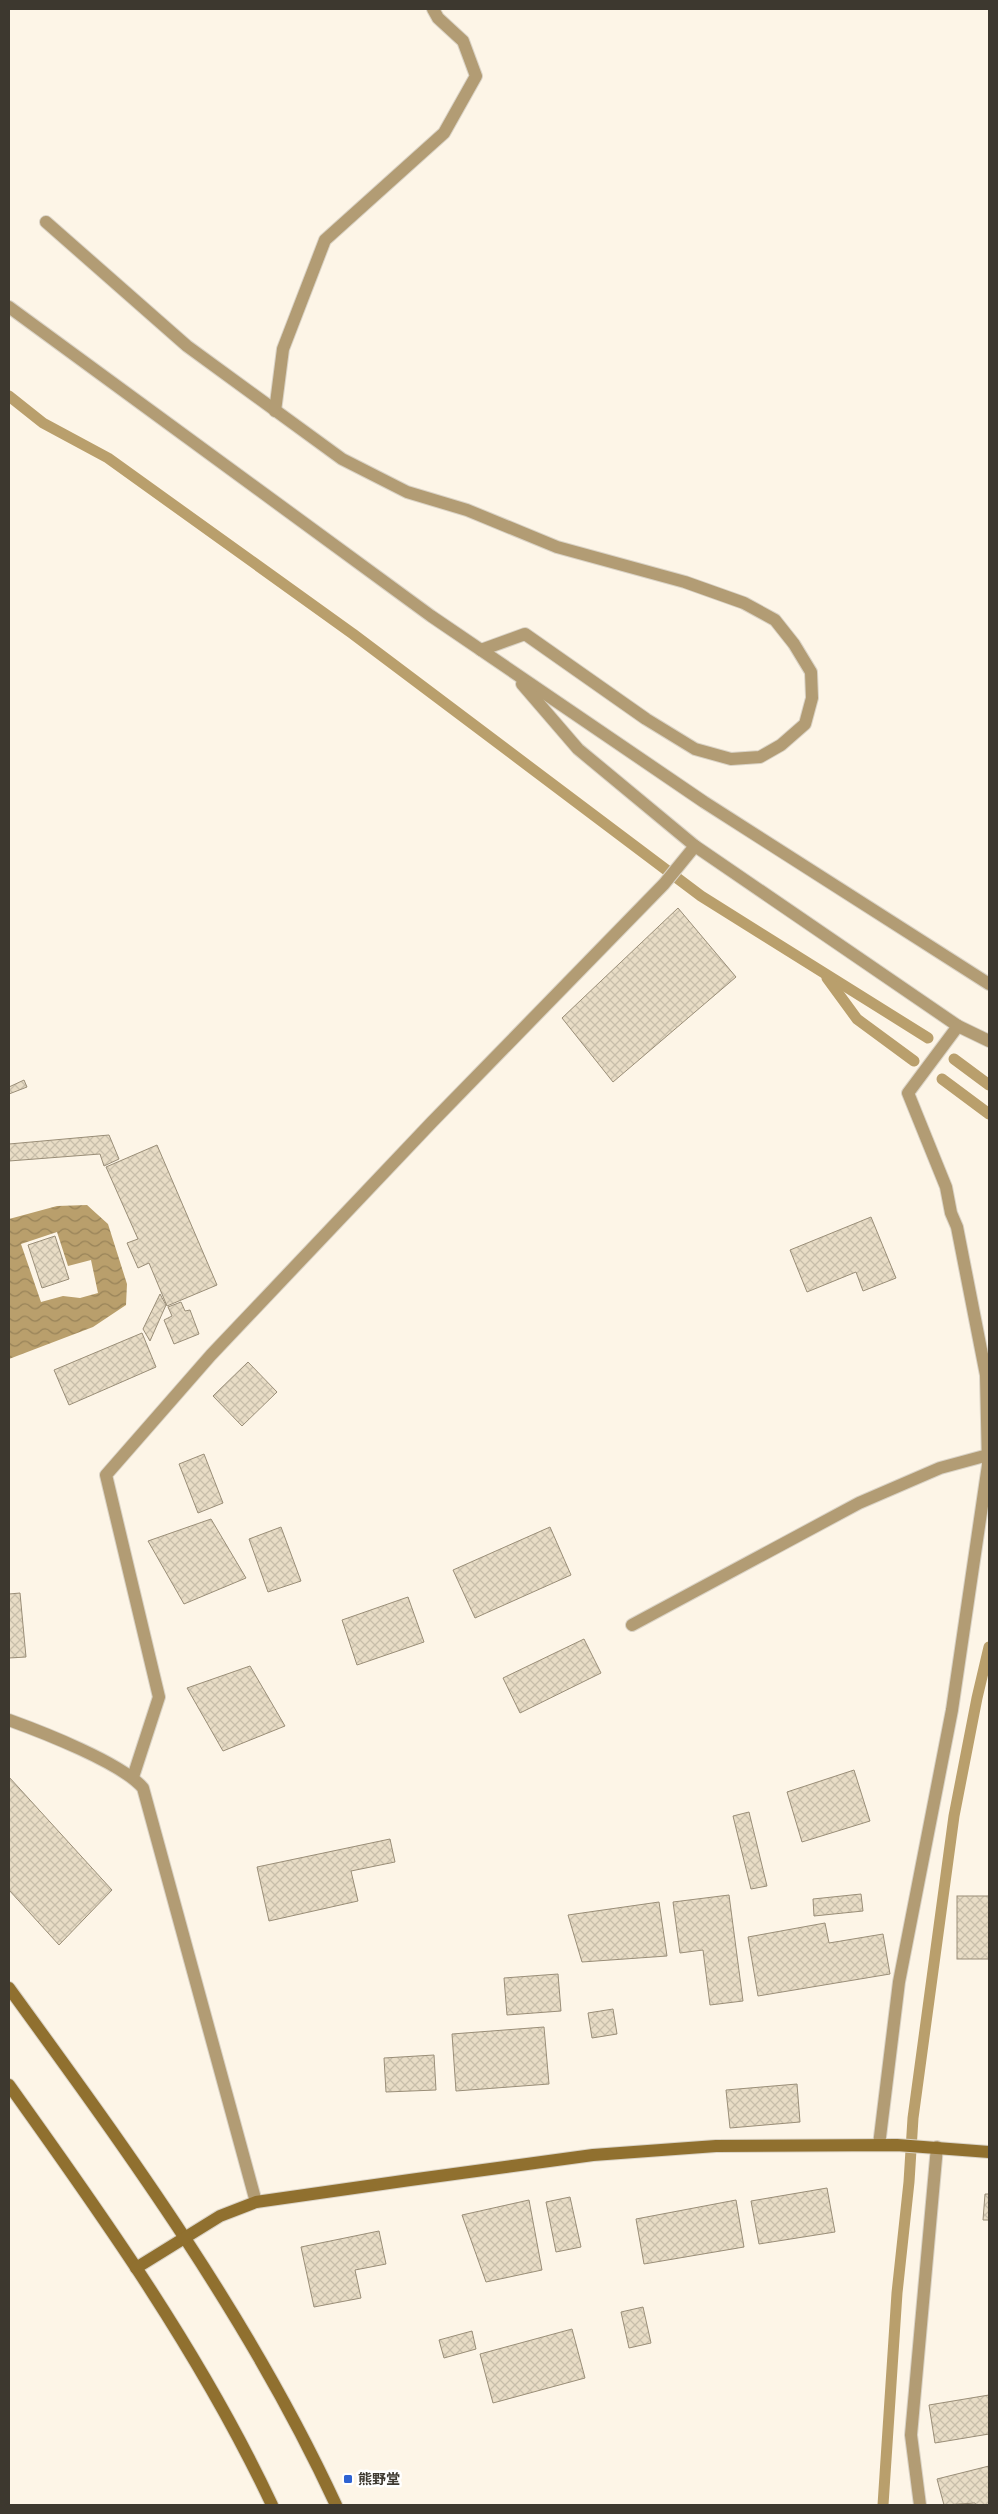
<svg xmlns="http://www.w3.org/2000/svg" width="998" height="2514" viewBox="0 0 998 2514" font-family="Figtree,'Noto Sans JP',sans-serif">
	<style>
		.water { fill: url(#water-waves); fill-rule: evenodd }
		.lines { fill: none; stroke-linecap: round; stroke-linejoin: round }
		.stream { stroke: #b99f6c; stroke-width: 11 }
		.building { fill: url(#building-cross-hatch); stroke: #9a8e78 }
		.street-casing { stroke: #dad3c6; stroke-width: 14 }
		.secondary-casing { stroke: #dad3c6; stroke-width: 14 }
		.street { stroke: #b29c74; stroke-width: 12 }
		.secondary { stroke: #90702f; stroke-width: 12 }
		.poi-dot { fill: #2f63d2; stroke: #fff; stroke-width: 2 }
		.labels { text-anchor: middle; stroke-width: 5; stroke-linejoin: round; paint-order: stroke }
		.poi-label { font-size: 14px; font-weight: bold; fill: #3d382f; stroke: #fff; text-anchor: start }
	</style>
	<defs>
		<pattern id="water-waves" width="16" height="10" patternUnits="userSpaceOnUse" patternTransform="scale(1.25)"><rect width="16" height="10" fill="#b99f6c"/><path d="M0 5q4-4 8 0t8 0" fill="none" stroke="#988359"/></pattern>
		<pattern id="building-cross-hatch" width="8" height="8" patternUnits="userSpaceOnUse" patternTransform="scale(1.25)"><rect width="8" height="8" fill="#e8dcc5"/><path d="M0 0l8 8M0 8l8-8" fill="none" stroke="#c8beaa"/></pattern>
	</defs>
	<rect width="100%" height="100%" fill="#fdf5e7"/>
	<!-- water -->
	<path class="water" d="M87,1205L108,1224L127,1284L126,1305L93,1327L9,1359V1219L57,1206ZM57,1232L68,1266L91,1260L98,1293L80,1298L63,1296L41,1302L21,1244Z"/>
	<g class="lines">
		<!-- stream -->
		<g class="stream">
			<path d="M9,396L43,423L108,458L353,634L701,896L928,1038"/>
			<path d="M827,978L857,1019L914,1061"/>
			<path d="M954,1059L989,1085"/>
			<path d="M942,1079L989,1114"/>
			<path d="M883,2505L897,2293L909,2182L913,2118L954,1816L977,1698L989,1647"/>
		</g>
	</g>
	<!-- building -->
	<g class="building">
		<path d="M678,908L736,977L613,1082L562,1018Z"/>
		<path d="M24,1080L27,1087L9,1094V1087Z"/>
		<path d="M109,1135L119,1159L104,1166L100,1154L9,1161V1144Z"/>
		<path d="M157,1145L217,1285L167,1306L149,1263L138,1268L127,1243L138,1239L106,1167Z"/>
		<path d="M871,1217L896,1278L863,1291L856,1272L807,1292L790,1250Z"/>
		<path d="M55,1236L69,1279L42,1288L28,1245Z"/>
		<path d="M160,1294L166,1305L150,1341L143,1329Z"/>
		<path d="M181,1302L185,1311L190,1310L199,1334L174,1344L164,1320L172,1316L168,1307Z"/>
		<path d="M142,1333L156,1367L69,1405L54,1370Z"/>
		<path d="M248,1362L277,1392L242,1426L213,1396Z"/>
		<path d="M204,1454L223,1503L198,1513L179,1464Z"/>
		<path d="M211,1519L246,1578L184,1604L148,1541Z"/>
		<path d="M281,1527L301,1581L268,1592L249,1539Z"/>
		<path d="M550,1527L571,1575L475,1618L453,1570Z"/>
		<path d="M20,1593L26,1657L9,1658V1594Z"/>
		<path d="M408,1597L424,1642L357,1665L342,1620Z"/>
		<path d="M584,1639L601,1673L520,1713L503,1678Z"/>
		<path d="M250,1666L285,1726L223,1751L187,1688Z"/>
		<path d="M854,1770L870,1821L802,1842L787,1792Z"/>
		<path d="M9,1777L112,1890L59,1945L9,1890Z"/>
		<path d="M749,1812L767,1886L751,1889L733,1816Z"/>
		<path d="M390,1839L395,1862L351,1871L358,1901L269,1921L257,1867Z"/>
		<path d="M861,1894L863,1911L814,1916L813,1899Z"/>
		<path d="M729,1895L743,2001L710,2005L703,1950L680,1953L673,1902Z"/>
		<rect x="957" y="1896" width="32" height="63"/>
		<path d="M659,1902L667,1956L582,1962L568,1915Z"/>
		<path d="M825,1923L829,1943L883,1934L890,1974L758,1996L748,1937Z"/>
		<path d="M558,1974L561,2011L507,2015L504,1978Z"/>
		<path d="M613,2009L617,2034L592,2038L588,2013Z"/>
		<path d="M544,2027L549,2084L456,2091L452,2034Z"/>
		<path d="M434,2055L436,2090L386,2092L384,2058Z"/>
		<path d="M797,2084L800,2122L730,2128L726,2090Z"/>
		<path d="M827,2188L835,2232L759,2244L751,2201Z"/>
		<path d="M985,2194H989V2220H983Z"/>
		<path d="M570,2197L581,2247L556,2252L546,2202Z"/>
		<path d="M529,2200L542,2270L486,2282L462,2215Z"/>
		<path d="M736,2200L744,2247L644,2264L636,2219Z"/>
		<path d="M379,2231L386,2264L355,2270L361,2298L314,2307L301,2247Z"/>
		<path d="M643,2307L651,2343L629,2348L621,2312Z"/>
		<path d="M572,2329L585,2378L493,2403L480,2354Z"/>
		<path d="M472,2331L476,2349L444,2358L439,2340Z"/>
		<path d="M989,2395V2434L935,2443L929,2405Z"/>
		<path d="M989,2466V2505H976L975,2503L944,2505L937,2479Z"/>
	</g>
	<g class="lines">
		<!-- street casing -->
		<g class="street-casing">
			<g id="street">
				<path d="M46,222L187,346L342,459L407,492L467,510L557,547L685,582L744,603L775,620L794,644L811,672L812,698L805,724L781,745L760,757L731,759L695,749L646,719L525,634L481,650"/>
				<path d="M9,307L431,616L704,802L989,984"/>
				<path d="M275,411L283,349L325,240L444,133L476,76L463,41L438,18L433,9"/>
				<path d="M522,684L578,749L695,846"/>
				<path d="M632,1625L859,1503L940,1468L988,1455"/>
				<path d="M9,1720C42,1732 122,1763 143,1788L256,2202"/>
				<path d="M133,1777L159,1697L106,1475L211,1355L432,1122L664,884L695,846L958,1026"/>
				<path d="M879,2145L899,1982L952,1710L988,1465L986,1375L957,1227L951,1213L946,1187L908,1093L958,1026L989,1041"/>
				<path d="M920,2505L911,2435L937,2147"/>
			</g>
		</g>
		<!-- secondary casing -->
		<g class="secondary-casing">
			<g id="secondary">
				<path d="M9,1988C129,2153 250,2319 336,2505"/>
				<path d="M9,2085C105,2219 202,2356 272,2505"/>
				<path d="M136,2268L220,2216L256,2202L410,2180L593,2155L716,2146L897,2145L989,2152"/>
			</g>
		</g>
		<!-- street -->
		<use href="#street" class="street"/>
		<!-- secondary -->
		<use href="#secondary" class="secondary"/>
	</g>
	<!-- markers -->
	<rect class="poi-dot" x="343" y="2474" width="10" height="10" rx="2.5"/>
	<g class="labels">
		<!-- poi labels -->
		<g class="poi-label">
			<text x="358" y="2484">熊野堂</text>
		</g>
	</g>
	<!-- border -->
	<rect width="998" height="2514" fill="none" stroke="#3d382f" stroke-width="20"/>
</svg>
